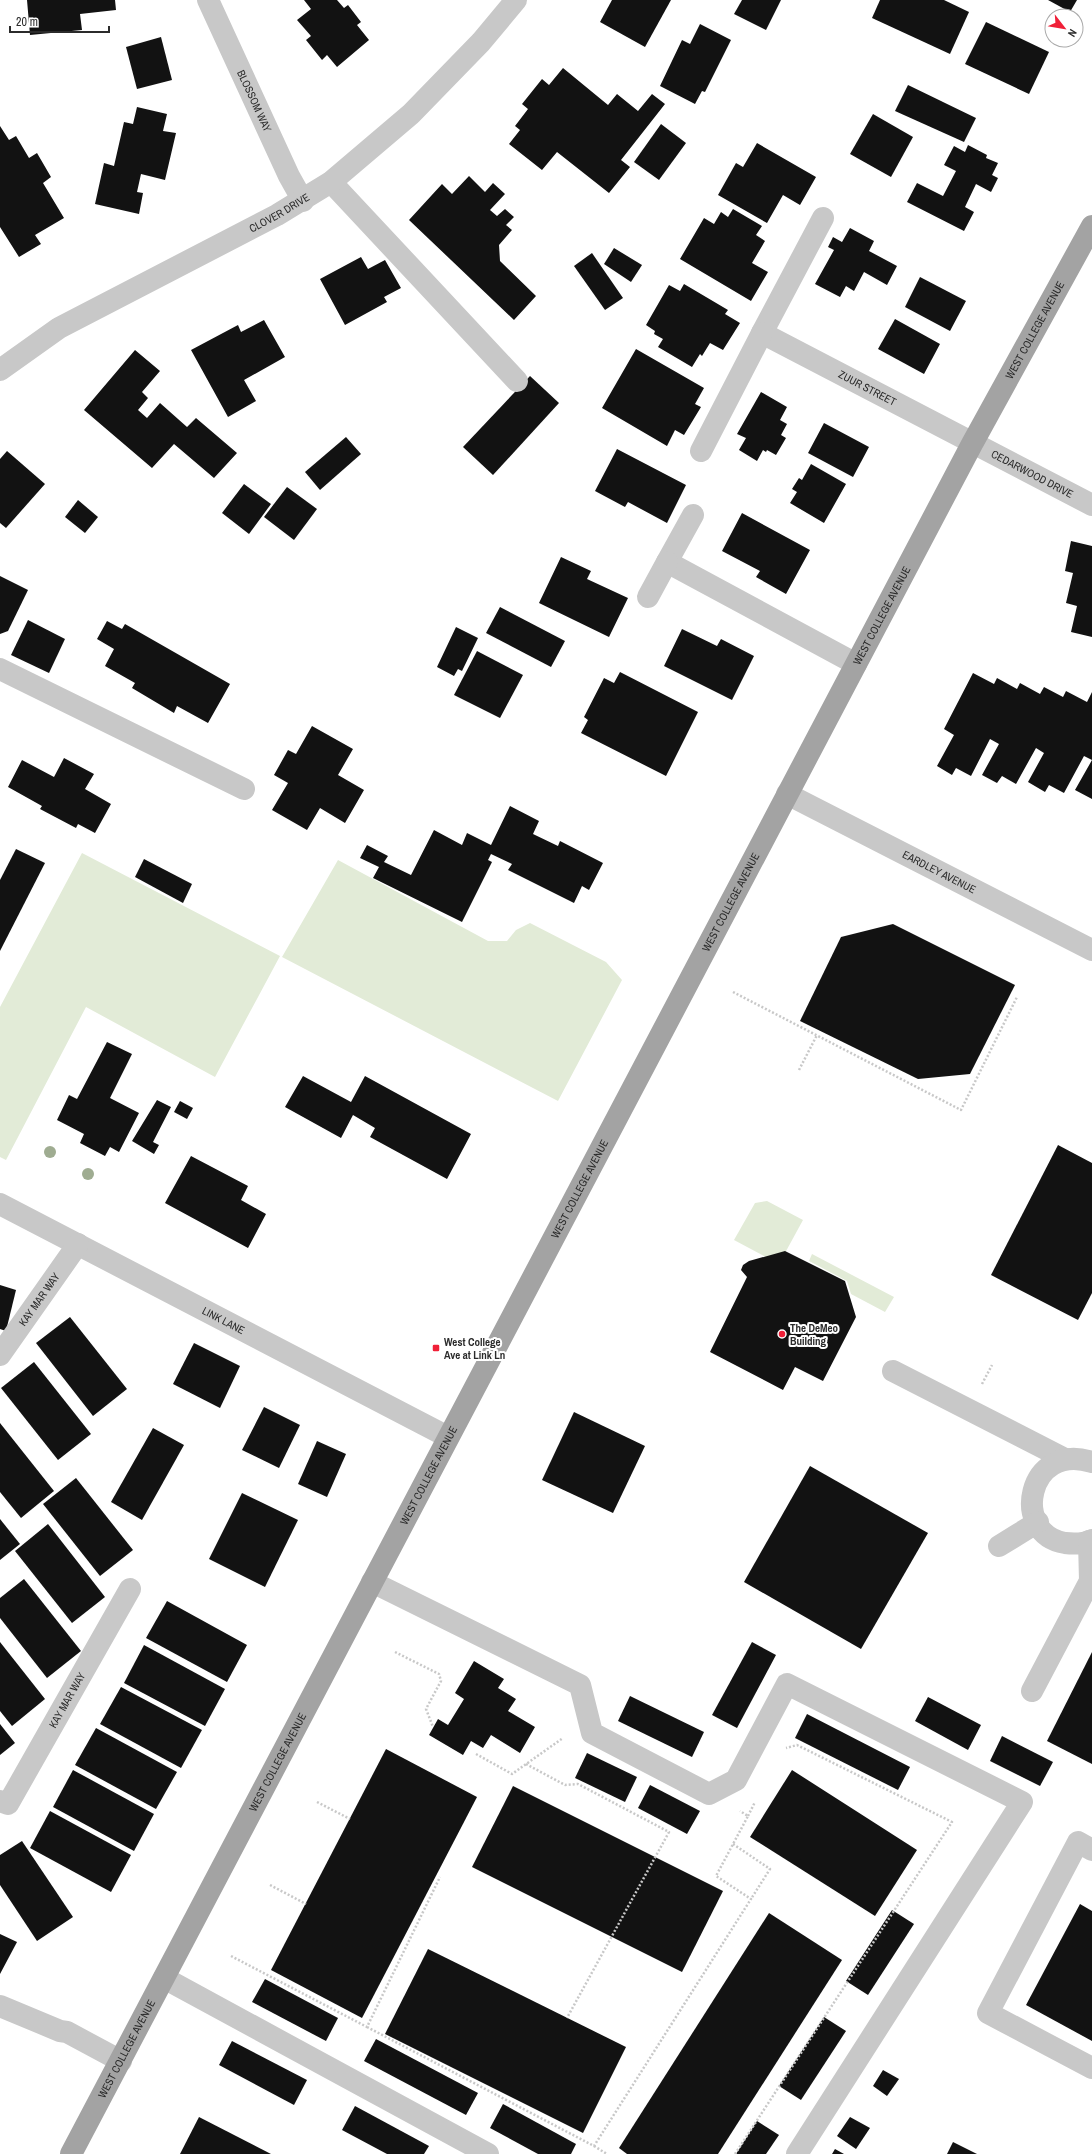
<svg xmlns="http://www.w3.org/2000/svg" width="1092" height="2154" viewBox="0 0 1092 2154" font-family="'Archivo Narrow',sans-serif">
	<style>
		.green { fill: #e2ebd7 }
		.building { fill: #121212 }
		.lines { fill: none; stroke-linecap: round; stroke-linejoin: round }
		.path { stroke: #c8c8c8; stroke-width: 2.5; stroke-dasharray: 2 2; stroke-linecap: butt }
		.minor { stroke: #c8c8c8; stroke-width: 22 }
		.major { stroke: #a3a3a3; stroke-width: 22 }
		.tree { fill: #9fac91 }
		.poi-dot { fill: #f02038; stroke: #fff; stroke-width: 1.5 }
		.labels { text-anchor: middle; stroke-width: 4; stroke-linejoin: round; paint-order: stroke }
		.street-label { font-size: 11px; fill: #2b2b2b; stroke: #fff }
		.poi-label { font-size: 11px; font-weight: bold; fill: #2b2b2b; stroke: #fff; text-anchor: start }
	</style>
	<rect width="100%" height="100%" fill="#fff"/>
	<!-- green -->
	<g class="green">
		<path d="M82,853L280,956L215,1077L86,1007L6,1160L0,1157V1007Z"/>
		<path d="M338,860L488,941H507L516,930L530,923L606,962L622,980L558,1101L282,957Z"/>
		<path d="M767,1201L803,1220L779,1264L734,1240L755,1203Z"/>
		<path d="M812,1254L894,1297L885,1312L851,1294L847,1281L809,1261Z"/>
	</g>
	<!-- building -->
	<g class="building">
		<path d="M27,0H115L116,10L80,14L82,30L30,35Z"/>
		<path d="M304,0H337L344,8L348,5L361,22L357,25L369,40L337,67L327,55L322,60L306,40L311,36L297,20L311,9Z"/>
		<path d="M612,0H671L645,47L600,22Z"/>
		<path d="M742,0H781L766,30L734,14Z"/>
		<path d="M880,0H944L969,12L950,54L872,18Z"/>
		<path d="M1048,0H1077L1070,12Z"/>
		<path d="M986,22L1049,52L1029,94L965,64Z"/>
		<path d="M700,24L731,40L705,92L702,91L695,104L660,86L682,40L690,44Z"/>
		<path d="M161,37L172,80L137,89L126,47Z"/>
		<path d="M563,68L608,105L617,94L638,111L652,94L665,104L621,160L630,167L609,193L557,152L542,170L509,144L520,130L515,126L528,109L522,104L542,79L549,85Z"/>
		<path d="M908,85L976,118L964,142L895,111Z"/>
		<path d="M137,107L167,114L163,131L176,133L165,180L141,174L137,192L143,193L139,214L95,204L104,163L114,166L124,122L133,124Z"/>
		<path d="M873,114L913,137L891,177L850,154Z"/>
		<path d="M661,124L686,143L659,180L634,162Z"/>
		<path d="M0,126L9,140L16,136L29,158L37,153L51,177L43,183L64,218L35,235L41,244L19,257L0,227Z"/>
		<path d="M757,143L816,177L800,205L783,195L767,223L718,195L736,163L743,167Z"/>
		<path d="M968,145L987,155L986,158L998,163L992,175L998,178L991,192L976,184L965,207L974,212L964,231L907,202L917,183L943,196L956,171L944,165L954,146L965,152Z"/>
		<path d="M469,176L485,192L493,183L505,194L490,210L497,216L505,209L514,217L506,225L512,230L499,245L500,261L536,296L514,320L409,220L442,184L452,194Z"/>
		<path d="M733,209L762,226L756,235L765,241L752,263L768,272L751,301L680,259L704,218L714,224L721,212L728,217Z"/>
		<path d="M850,228L874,241L869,251L897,266L887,285L864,272L854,291L846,286L840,297L815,284L834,250L828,247L833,237L842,242Z"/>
		<path d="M614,248L642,265L631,282L604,264Z"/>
		<path d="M592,253L623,298L605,310L574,266Z"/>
		<path d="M361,257L368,269L385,260L401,288L384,297L387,302L345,325L320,279Z"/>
		<path d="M920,277L966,301L950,331L905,307Z"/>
		<path d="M684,284L728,310L725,314L740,323L723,350L710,343L702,356L700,354L692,367L658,347L663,339L654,334L655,331L646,325L669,285L680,291Z"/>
		<path d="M895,319L940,344L924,374L878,349Z"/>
		<path d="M264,320L285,357L244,380L256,401L228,417L191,350L238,325L241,332Z"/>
		<path d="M636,349L704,388L695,404L701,407L684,435L675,430L667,446L602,408Z"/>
		<path d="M135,350L160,371L142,392L148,398L138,410L147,418L160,403L187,427L196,418L237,453L214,478L174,444L152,468L84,410Z"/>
		<path d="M530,376L559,403L493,475L463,447Z"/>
		<path d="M761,392L787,407L780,420L787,424L781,435L786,438L776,455L767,450L766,452L763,450L757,461L739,450L746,438L737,434Z"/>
		<path d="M824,423L869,447L853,477L808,453Z"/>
		<path d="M346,437L361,454L320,490L305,472Z"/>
		<path d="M617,449L686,485L667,523L628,502L625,507L595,491Z"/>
		<path d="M7,451L45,484L6,528L0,523V459Z"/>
		<path d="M811,464L846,484L824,523L790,503L797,492L792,489L799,478L802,480Z"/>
		<path d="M244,484L271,504L249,534L222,513Z"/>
		<path d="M287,487L317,509L294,540L264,517Z"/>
		<path d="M78,500L98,517L85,533L65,517Z"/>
		<path d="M742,513L810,550L786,594L756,577L760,571L722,551Z"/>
		<path d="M1071,541L1092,546V637L1071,632L1077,606L1066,603L1073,573L1065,571Z"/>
		<path d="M561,557L591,571L587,579L628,598L609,637L539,603Z"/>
		<path d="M0,576L28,590L8,631L0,634Z"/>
		<path d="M500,607L565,641L551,667L486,633Z"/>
		<path d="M28,620L65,639L49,673L11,655Z"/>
		<path d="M107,621L122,629L125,624L230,684L208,723L177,706L174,713L132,688L135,683L105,666L114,649L97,639Z"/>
		<path d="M456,627L478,638L462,671L458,669L454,676L437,667Z"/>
		<path d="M682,629L717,646L721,639L754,656L732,700L664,666Z"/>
		<path d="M477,651L523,675L500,718L454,695Z"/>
		<path d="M620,672L698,712L666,776L581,733L588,720L584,717L604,678L614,683Z"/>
		<path d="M973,673L994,684L997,678L1017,689L1020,683L1040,694L1044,687L1063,697L1066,691L1087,702L1092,692V799L1075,790L1092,760L1084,756L1064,793L1049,785L1045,792L1028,782L1044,753L1036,748L1016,784L1002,776L997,783L982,775L999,744L990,739L971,776L956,768L952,775L937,766L954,735L944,729Z"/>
		<path d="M312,726L353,749L338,775L364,790L345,823L320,808L307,830L272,810L288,783L274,775L288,750L296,754Z"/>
		<path d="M64,758L94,774L85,789L111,804L95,833L78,824L76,828L40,809L42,806L8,787L22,760L54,777Z"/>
		<path d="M510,806L539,821L533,834L558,846L560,841L603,863L589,890L582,886L574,903L508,870L512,864L491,854L488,860L492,862L462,922L373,878L379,867L360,858L367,845L388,856L384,862L411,875L434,830L462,845L467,833L491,845Z"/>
		<path d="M16,849L45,863L0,951V880Z"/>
		<path d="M144,859L192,884L183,903L135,877Z"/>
		<path d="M893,924L1015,985L970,1074L918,1079L800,1021L841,937Z"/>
		<path d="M107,1042L132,1054L110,1098L139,1113L119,1152L110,1147L105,1156L80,1143L84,1134L57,1120L69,1095L77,1099Z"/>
		<path d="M303,1076L351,1102L365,1076L471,1134L447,1179L370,1137L375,1128L353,1115L341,1138L285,1107Z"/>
		<path d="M157,1100L171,1107L153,1142L159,1145L154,1154L132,1141Z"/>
		<path d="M180,1101L193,1108L187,1119L174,1112Z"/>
		<path d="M1058,1145L1092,1163V1293L1078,1320L991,1275Z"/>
		<path d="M191,1156L248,1186L241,1200L266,1214L248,1248L165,1203Z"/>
		<path d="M785,1251L845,1281L856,1317L823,1381L795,1367L783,1390L710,1352L747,1277L741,1270L743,1265L749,1261Z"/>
		<path d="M0,1285L16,1290L6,1331L0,1329Z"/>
		<path d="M70,1317L127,1389L93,1416L36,1343Z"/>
		<path d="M194,1343L240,1366L220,1408L173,1384Z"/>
		<path d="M34,1362L91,1434L58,1460L1,1388Z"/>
		<path d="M264,1407L300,1425L279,1468L242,1450Z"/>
		<path d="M574,1412L645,1446L613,1513L542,1480Z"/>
		<path d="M0,1423L54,1491L21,1518L0,1492Z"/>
		<path d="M153,1428L184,1445L142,1520L111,1502Z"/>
		<path d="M317,1441L346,1454L327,1497L298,1484Z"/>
		<path d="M810,1466L928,1533L861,1649L744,1582Z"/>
		<path d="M76,1478L133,1550L100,1576L43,1504Z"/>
		<path d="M242,1493L298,1520L265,1587L209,1559Z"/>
		<path d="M0,1519L20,1544L0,1560Z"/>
		<path d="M48,1524L105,1597L72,1623L15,1551Z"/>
		<path d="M24,1579L81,1651L47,1678L0,1618V1598Z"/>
		<path d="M167,1601L247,1645L227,1682L146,1638Z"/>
		<path d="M0,1642L45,1699L12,1726L0,1711Z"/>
		<path d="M752,1642L776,1655L737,1728L712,1715Z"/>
		<path d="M144,1645L225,1689L205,1726L124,1683Z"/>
		<path d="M1092,1652V1764L1047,1741Z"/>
		<path d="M474,1661L504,1679L498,1688L516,1699L508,1711L535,1727L520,1753L491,1735L483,1748L471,1741L463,1755L429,1735L438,1719L448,1725L464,1699L455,1693Z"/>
		<path d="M121,1687L202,1730L181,1768L100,1724Z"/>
		<path d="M630,1696L704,1732L692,1757L618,1721Z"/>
		<path d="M928,1697L981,1725L968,1750L915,1721Z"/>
		<path d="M807,1714L910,1767L898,1790L795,1738Z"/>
		<path d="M0,1724L15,1743L0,1755Z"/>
		<path d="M96,1728L177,1772L156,1809L75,1765Z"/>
		<path d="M1002,1736L1053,1762L1040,1786L990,1761Z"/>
		<path d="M386,1749L477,1797L362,2018L271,1970Z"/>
		<path d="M587,1753L637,1777L625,1802L575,1778Z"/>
		<path d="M73,1770L154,1814L134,1851L53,1807Z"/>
		<path d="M792,1770L917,1850L875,1916L750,1837Z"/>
		<path d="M650,1785L700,1811L687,1834L638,1808Z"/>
		<path d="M513,1786L723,1891L682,1972L472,1867Z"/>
		<path d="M50,1811L131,1855L111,1892L30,1848Z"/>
		<path d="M22,1841L73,1917L37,1941L0,1885V1855Z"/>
		<path d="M1080,1904L1092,1911V2041L1026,2005Z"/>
		<path d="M892,1910L914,1924L868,1995L846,1981Z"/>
		<path d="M769,1913L842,1960L718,2154H627L619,2148Z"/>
		<path d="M0,1934L17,1942L0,1974Z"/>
		<path d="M428,1949L626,2047L583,2133L385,2034Z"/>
		<path d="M265,1979L338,2018L326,2041L252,2002Z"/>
		<path d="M824,2017L846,2031L801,2100L779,2086Z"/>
		<path d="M376,2039L478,2093L466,2115L364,2061Z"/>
		<path d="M232,2041L307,2080L294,2105L219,2065Z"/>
		<path d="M883,2070L899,2079L887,2096L873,2086Z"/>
		<path d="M503,2104L576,2144L571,2154H538L490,2128Z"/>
		<path d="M355,2106L429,2146L424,2154H387L342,2130Z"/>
		<path d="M199,2117L271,2154H180Z"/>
		<path d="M850,2117L870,2128L856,2149L837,2136Z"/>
		<path d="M757,2121L779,2135L766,2154H736Z"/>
		<path d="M953,2142L977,2154H947Z"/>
		<path d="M835,2149L844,2154H832Z"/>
	</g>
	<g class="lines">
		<!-- path -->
		<g class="path">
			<path d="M733,992L961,1110L1017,997"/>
			<path d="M799,1070L817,1035"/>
			<path d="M982,1384L992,1365"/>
			<path d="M395,1652L439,1674L441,1681L426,1709L433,1727"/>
			<path d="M476,1754L512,1774L563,1738"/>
			<path d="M526,1764L565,1785L578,1784L669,1832L567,2018"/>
			<path d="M317,1802L350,1819"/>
			<path d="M748,1816L755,1802"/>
			<path d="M733,1844L770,1869L751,1899"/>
			<path d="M270,1885L306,1904"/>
			<path d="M231,1956L367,2027L440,1877"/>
			<path d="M367,2027L594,2146L751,1899L716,1876L748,1816L740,1811"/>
			<path d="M594,2146L607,2154"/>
			<path d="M735,2154L952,1822L797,1745L786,1748"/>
		</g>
		<!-- minor -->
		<g class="minor">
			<path id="s1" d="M208,0L289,176L303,201"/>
			<path d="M331,182L517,381"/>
			<path id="s2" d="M823,218L762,333L1092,505"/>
			<path id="s3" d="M0,370L59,328L277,215L331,182L411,114L481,42L516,0"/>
			<path d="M701,451L762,333"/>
			<path d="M693,515L667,562L856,664"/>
			<path d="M648,597L667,562"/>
			<path d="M0,669L244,789"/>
			<path id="s4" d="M787,794L1092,950"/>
			<path id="s5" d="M0,1204L448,1437"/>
			<path id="s6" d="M0,1355L78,1244"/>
			<path d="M893,1371L1065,1459"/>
			<path d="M1092,1462C1027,1441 1010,1534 1065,1543C1074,1544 1084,1544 1092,1540"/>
			<path d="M999,1546L1038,1522"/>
			<path d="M372,1582L580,1685L592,1733L709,1794L736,1780L787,1684L1022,1802L797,2154"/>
			<path d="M1032,1691L1090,1581L1089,1541"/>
			<path id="s7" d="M0,1801L8,1804L130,1589"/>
			<path d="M1092,1850L1078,1842L988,2013L1092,2068"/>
			<path d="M164,1978L488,2154"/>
			<path d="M0,2006L60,2031L67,2032L121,2061"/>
		</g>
		<!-- major -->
		<path class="major" id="s8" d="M71,2154L972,444L1092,226"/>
	</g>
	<!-- trees -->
	<g class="tree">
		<circle cx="50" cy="1152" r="6"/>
		<circle cx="88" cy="1174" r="6"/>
	</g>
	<!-- markers -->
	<g class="poi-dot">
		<circle cx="782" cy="1334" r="4"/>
		<rect x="432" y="1344" width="8" height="8" rx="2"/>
	</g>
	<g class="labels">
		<!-- street labels -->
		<g class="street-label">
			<text dy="4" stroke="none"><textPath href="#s1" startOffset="111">BLOSSOM WAY</textPath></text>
			<text dy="4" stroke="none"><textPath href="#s3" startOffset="321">CLOVER DRIVE</textPath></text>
			<text dy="4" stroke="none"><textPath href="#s8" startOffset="2063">WEST COLLEGE AVENUE</textPath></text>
			<text dy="4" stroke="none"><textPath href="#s2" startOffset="249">ZUUR STREET</textPath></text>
			<text dy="4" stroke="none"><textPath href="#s2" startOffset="435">CEDARWOOD DRIVE</textPath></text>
			<text dy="4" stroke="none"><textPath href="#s8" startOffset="1739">WEST COLLEGE AVENUE</textPath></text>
			<text dy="4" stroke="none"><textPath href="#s4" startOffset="171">EARDLEY AVENUE</textPath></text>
			<text dy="4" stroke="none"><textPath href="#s8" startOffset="1415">WEST COLLEGE AVENUE</textPath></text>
			<text dy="4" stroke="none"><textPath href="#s8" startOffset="1091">WEST COLLEGE AVENUE</textPath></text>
			<text dy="4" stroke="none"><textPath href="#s6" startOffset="68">KAY MAR WAY</textPath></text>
			<text dy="4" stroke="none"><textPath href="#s5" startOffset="252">LINK LANE</textPath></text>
			<text dy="4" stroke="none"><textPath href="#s8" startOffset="767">WEST COLLEGE AVENUE</textPath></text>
			<text dy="4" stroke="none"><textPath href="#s7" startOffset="128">KAY MAR WAY</textPath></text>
			<text dy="4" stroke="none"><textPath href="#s8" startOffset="443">WEST COLLEGE AVENUE</textPath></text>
			<text dy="4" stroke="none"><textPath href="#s8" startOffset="119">WEST COLLEGE AVENUE</textPath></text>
		</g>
		<!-- poi labels -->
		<g class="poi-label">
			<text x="790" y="1332">The DeMeo<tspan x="790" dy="13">Building</tspan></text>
			<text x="444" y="1346">West College<tspan x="444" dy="13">Ave at Link Ln</tspan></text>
		</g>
	</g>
	<!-- north arrow -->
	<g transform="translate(1064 28) rotate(121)"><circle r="19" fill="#ffffff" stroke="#aaaaaa"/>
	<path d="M0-3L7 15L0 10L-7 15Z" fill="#f02038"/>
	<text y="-6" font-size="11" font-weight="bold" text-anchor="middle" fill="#2b2b2b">N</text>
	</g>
	<!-- scale -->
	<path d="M10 26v6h99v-6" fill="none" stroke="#2b2b2b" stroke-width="2"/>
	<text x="16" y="26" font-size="12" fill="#2b2b2b" stroke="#ffffff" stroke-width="3" paint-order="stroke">20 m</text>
</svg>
